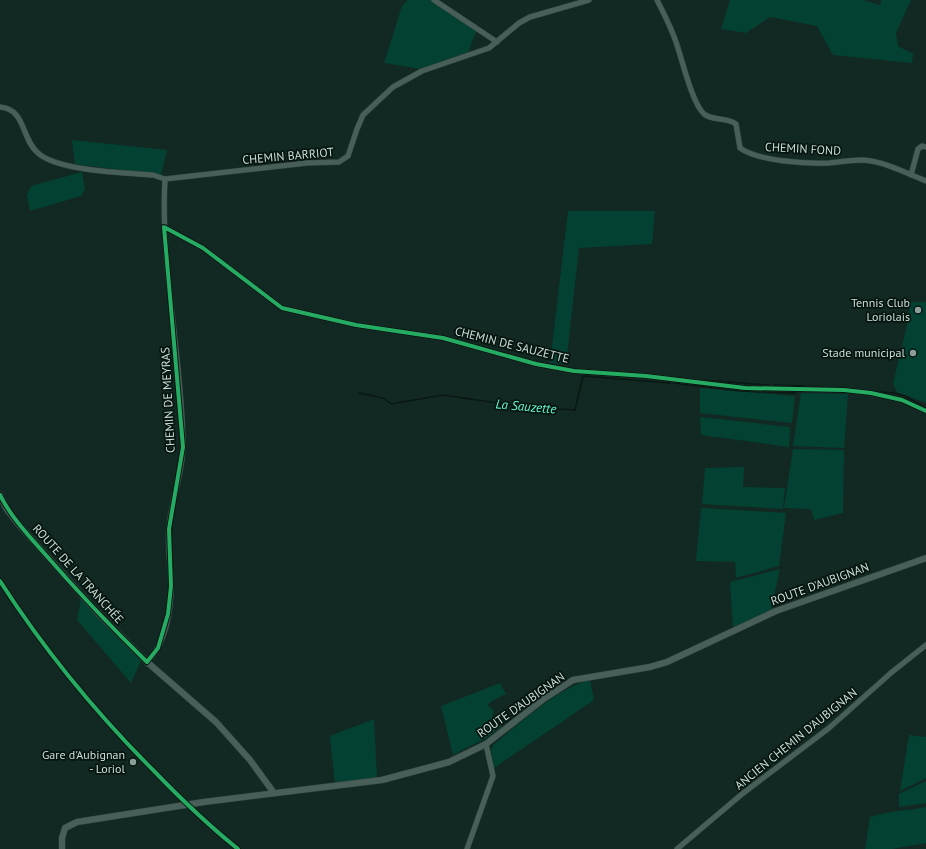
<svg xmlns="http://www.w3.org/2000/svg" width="926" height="849" viewBox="0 0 926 849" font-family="'PT Sans',sans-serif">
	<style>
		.green { fill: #034233 }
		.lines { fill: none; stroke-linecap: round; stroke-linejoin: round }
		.stream { stroke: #091813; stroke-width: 1.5 }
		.minor-casing { stroke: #31443e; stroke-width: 6 }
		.tertiary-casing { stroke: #31443e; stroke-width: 7 }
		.minor { stroke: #475f58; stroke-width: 5 }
		.tertiary { stroke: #475f58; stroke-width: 6 }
		.cycleway-casing { stroke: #061510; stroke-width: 6 }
		.cycleway { stroke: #26ab63; stroke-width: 4 }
		.poi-dot { fill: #8b9f98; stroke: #061510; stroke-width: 1.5 }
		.labels { text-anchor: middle; stroke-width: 3.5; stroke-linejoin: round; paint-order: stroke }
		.street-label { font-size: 12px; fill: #ccdfd8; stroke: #061510 }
		.poi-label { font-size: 12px; fill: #ccdfd8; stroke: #061510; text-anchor: end }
		.water-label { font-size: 13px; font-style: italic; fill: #65f9d0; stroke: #061510 }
	</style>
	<rect width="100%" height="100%" fill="#122822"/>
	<!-- green -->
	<g class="green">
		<path d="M408,0H431L477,30L468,52L421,69L384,63L402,6Z"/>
		<path d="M730,0H863L880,5L881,0H911L896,33L898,46L913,54L912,63L833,55L817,26L770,17L746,33L721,29Z"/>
		<path d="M72,140L167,150L161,175L75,164Z"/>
		<path d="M82,172L85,189L81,196L30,211L27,195L31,186Z"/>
		<path d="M568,211H655L652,244L579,248L566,364L550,363Z"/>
		<path d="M910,302H926V403L897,392L893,384L909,317Z"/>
		<path d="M700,388L795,396L792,423L700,413Z"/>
		<path d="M801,393L848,394L844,448L793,446Z"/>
		<path d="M700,417L790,427L789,447L701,435Z"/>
		<path d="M793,449L844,450L843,513L814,520L811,509L784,508Z"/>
		<path d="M744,467L743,487L785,488L783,509L702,504L705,468Z"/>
		<path d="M701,508L786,513L779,566L736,578L735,562L696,561Z"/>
		<path d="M780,569L771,610L733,627L730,582Z"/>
		<path d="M81,599L141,661L131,683L77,620Z"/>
		<path d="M590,679L594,700L494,768L491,751L493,745C523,721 553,692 590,679Z"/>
		<path d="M500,683L506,694L490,702L488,706L494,711L492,715L501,727L486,738L453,755L441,706Z"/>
		<path d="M374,719L377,778L335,783L330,736Z"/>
		<path d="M909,735L926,737V778L900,791Z"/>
		<path d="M926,781V803L899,807V794Z"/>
		<path d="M926,807V843L892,849H865L870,817C888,811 907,811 926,807Z"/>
	</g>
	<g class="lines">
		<!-- stream -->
		<g class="stream">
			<path d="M701,380L769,385"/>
			<path d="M673,383L741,391L796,393"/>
			<path d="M774,385L805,386"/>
			<path d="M811,386L893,393L905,396L926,408"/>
			<path d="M359,393L383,398L391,404L443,395L525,407L575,410L583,376L670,383"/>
		</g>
		<!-- minor casing -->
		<g class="minor-casing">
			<g id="minor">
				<path d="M434,0L497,42"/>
				<path d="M657,0C664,14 671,27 676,42C682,59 692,103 704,114C712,121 727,117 736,124L740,148C758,161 805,164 829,163C840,162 851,160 862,160C884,161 906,173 926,181"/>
				<path d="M0,107C26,109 21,139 38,153C57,171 127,173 153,175L165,179L307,163L339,162L348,156L357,129L363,115L393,87L422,71L489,48L519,23L530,17L589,0"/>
				<path d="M911,175L918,149L922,146L926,147"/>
				<path d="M164,227L203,248L282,308L356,325L443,338L536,364L574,371L646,376L745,388L844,390L871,393L902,400L926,411"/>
				<path d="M147,662C166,643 171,611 171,586C171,567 167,547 169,528C171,500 183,473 183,445C182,356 160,268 165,179"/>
				<path d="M467,849L493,776L486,744"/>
				<path d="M677,849L742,794L829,728L892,672L926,645"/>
			</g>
		</g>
		<!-- tertiary casing -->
		<g class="tertiary-casing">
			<g id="tertiary">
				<path d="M0,495L6,508L19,525L97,612L147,662L216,722L250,760L274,793"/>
				<path d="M62,849V838L65,828L77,822L204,802L382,780L449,762L486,744L545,698L573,680L650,667L667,662L776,611L926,558"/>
			</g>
		</g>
		<!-- minor -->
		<use href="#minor" class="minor"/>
		<!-- tertiary -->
		<use href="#tertiary" class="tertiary"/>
		<!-- cycleway casing -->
		<g class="cycleway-casing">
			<g id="cycleway">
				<path d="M0,495C11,517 28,535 44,553C77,591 111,627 147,662L158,648L168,614L171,586L169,529L183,447L164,227L203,248L282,308L356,325L443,338L536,364L574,371L646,376L745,388L844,390L871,393L902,400L926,411"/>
				<path d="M0,581C45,651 95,712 154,771C181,799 208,825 238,849"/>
			</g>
		</g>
		<!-- cycleway -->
		<use href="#cycleway" class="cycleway"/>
	</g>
	<!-- markers -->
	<g class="poi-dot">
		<circle cx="918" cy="310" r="4"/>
		<circle cx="913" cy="353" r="4"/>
		<circle cx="133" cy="762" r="4"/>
	</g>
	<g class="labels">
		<!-- street labels -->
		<g class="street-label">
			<text transform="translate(803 149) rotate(3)" y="4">CHEMIN FOND</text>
			<text transform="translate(288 156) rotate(-5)" y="4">CHEMIN BARRIOT</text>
			<text transform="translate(512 345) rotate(14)" y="4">CHEMIN DE SAUZETTE</text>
			<text transform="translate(168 400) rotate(-93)" y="4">CHEMIN DE MEYRAS</text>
			<text transform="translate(78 574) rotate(48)" y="4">ROUTE DE LA TRANCHÉE</text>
			<text transform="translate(820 584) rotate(-20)" y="4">ROUTE D'AUBIGNAN</text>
			<text transform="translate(521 705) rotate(-35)" y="4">ROUTE D'AUBIGNAN</text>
			<text transform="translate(796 739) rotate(-39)" y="4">ANCIEN CHEMIN D'AUBIGNAN</text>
		</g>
		<!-- poi labels -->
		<g class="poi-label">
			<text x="910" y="307">Tennis Club<tspan x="910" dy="14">Loriolais</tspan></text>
			<text x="905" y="357">Stade municipal</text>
			<text x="125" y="759">Gare d'Aubignan<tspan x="125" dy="14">- Loriol</tspan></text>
		</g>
		<!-- water labels -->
		<g class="water-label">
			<text transform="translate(526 406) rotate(5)" y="5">La Sauzette</text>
		</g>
	</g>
</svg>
